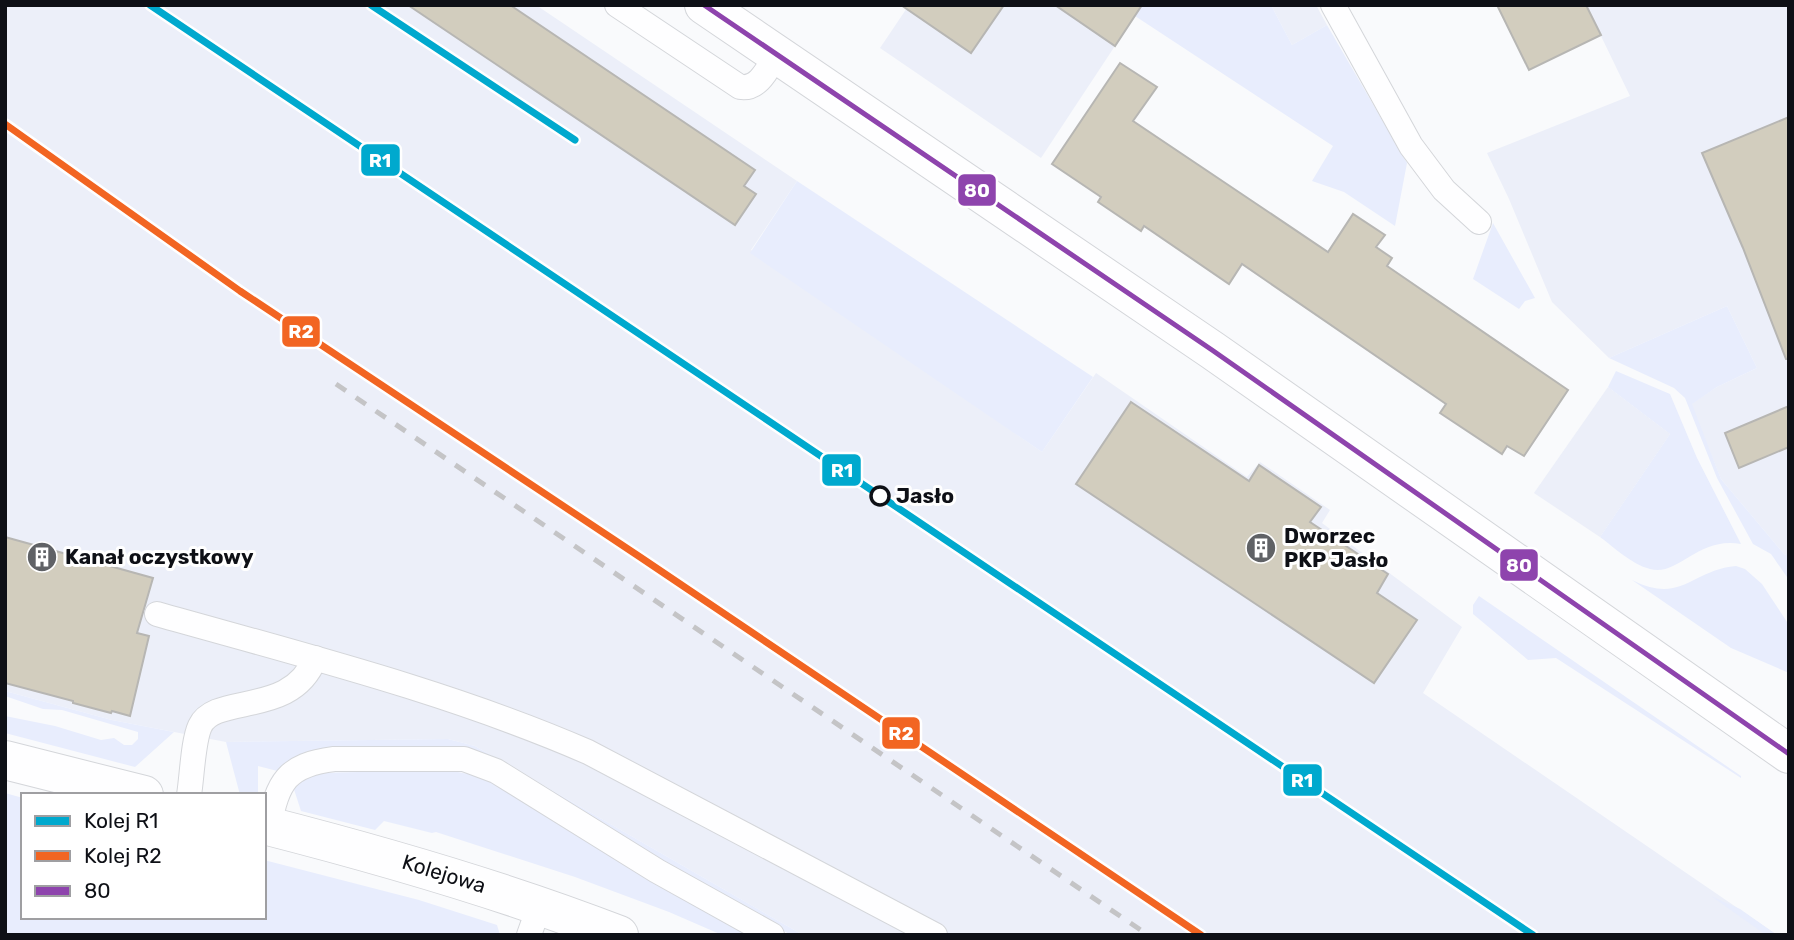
<svg xmlns="http://www.w3.org/2000/svg" width="1794" height="940" viewBox="0 0 1794 940" font-family="Rubik,sans-serif">
	<style>
		.built { fill: #eceff9 }
		.green { fill: #e8edfd }
		.building { fill: #d2cdbe; stroke: #b7b6b3; stroke-width: 2 }
		.lines { fill: none; stroke-linecap: round; stroke-linejoin: round }
		.lane-casing { stroke: #d4d6da; stroke-width: 26 }
		.street-casing { stroke: #d4d6da; stroke-width: 40 }
		.primary-casing { stroke: #d4d6da; stroke-width: 40 }
		.lane { stroke: #fefeff; stroke-width: 24 }
		.street { stroke: #fefeff; stroke-width: 38 }
		.primary { stroke: #fefeff; stroke-width: 38 }
		.rail { stroke: #c4c4c6; stroke-width: 5; stroke-dasharray: 12 12; stroke-linecap: butt }
		.bus-1-casing { stroke: #fff; stroke-width: 10 }
		.bus-1 { stroke: #8e44ad; stroke-width: 5 }
		.rail-1-casing { stroke: #fff; stroke-width: 12 }
		.rail-2-casing { stroke: #fff; stroke-width: 12 }
		.rail-1 { stroke: #00a9ce; stroke-width: 7 }
		.rail-2 { stroke: #f26522; stroke-width: 7 }
		.stop-dot { fill: #fff; stroke: #0e1016; stroke-width: 3.5 }
		.labels { text-anchor: middle; stroke-width: 6; stroke-linejoin: round; paint-order: stroke }
		.stop-label { font-size: 21px; font-weight: bold; fill: #0e1016; stroke: #fff; text-anchor: start }
		.poi-label { font-size: 21px; font-weight: bold; fill: #0e1016; stroke: #fff; text-anchor: start }
		.street-label { font-size: 21px; fill: #0e1016; stroke: #fff }
		.line-badge { stroke: #fff; stroke-width: 2.5 }
		.badge-label { font-size: 19px; text-anchor: middle; font-weight: bold; fill: #fff }
	</style>
	<rect width="100%" height="100%" fill="#f9fafc"/>
	<!-- built -->
	<g class="built">
		<path d="M5,5H536L797,181L751,250L1042,452L1096,373L1247,477L1260,462L1330,510L1322,523L1462,627L1423,693L1777,935H803L475,746L448,739L226,742L112,720L5,691Z"/>
		<path d="M909,5H1142L1041,158L880,48Z"/>
		<path d="M1271,5H1316L1327,25L1292,45Z"/>
		<path d="M1586,5H1789V556L1784,554L1721,479L1691,404L1717,387L1757,368L1727,306L1609,358L1552,302L1509,199L1487,153L1630,96Z"/>
		<path d="M1608,387L1670,434L1600,537L1534,493Z"/>
	</g>
	<!-- green -->
	<g class="green">
		<path d="M1142,5H1271L1292,45L1327,25L1407,163L1395,226L1344,192L1312,181L1333,146L1135,16Z"/>
		<path d="M797,181L1093,377L1042,452L750,253Z"/>
		<path d="M1493,223L1535,298L1525,301L1519,309L1473,279Z"/>
		<path d="M1727,306L1757,368L1717,387L1692,404L1721,479L1784,554L1789,556V580L1771,554L1753,544L1717,478L1685,398L1674,388L1609,358Z"/>
		<path d="M1616,371L1670,394L1697,458L1741,544C1698,536 1678,577 1650,569C1631,564 1615,548 1600,537L1670,434L1608,387Z"/>
		<path d="M1736,566L1745,569L1762,584L1789,625V673L1731,648L1632,580C1682,605 1691,570 1736,566Z"/>
		<path d="M1479,596L1741,776V778L1556,658L1528,660L1473,614V605Z"/>
		<path d="M5,691L112,720L174,732L135,767L5,733V716L55,726L101,740L114,738L124,745H132L138,739V732L62,710L43,709L5,696Z"/>
		<path d="M448,739L475,746L803,935H791L669,866L528,782L350,751H310L303,754L313,773L448,770L483,777L758,935H722L669,912L575,877L436,832L432,833L384,821L375,830L301,811L289,774L258,766V795H240L226,742Z"/>
		<path d="M5,793L23,798V917H264V860L419,900L497,925L500,935H5Z"/>
		<path d="M1711,896L1740,909L1777,935H1766Z"/>
	</g>
	<!-- building -->
	<g class="building">
		<path d="M408,5H510L755,170L744,186L756,194L735,225Z"/>
		<path d="M901,5H1004L971,53Z"/>
		<path d="M1055,5H1142L1115,46Z"/>
		<path d="M1497,5H1586L1601,35L1529,70Z"/>
		<path d="M1120,63L1157,87L1133,121L1328,252L1353,214L1385,235L1376,247L1392,258L1387,266L1568,390L1524,456L1507,446L1502,454L1440,413L1446,404L1242,264L1229,284L1144,226L1141,231L1098,202L1101,197L1052,164Z"/>
		<path d="M1789,117V359H1786L1743,248L1702,153Z"/>
		<path d="M1131,402L1249,481L1259,465L1321,507L1310,522L1388,574L1377,593L1417,620L1374,683L1076,484Z"/>
		<path d="M1789,406V447L1739,468L1725,433Z"/>
		<path d="M5,537L153,578L137,633L149,636L130,716L112,711L111,713L73,703V701L5,683Z"/>
	</g>
	<g class="lines">
		<!-- lane casing -->
		<g class="lane-casing">
			<g id="lane">
				<path d="M617,5L740,87C759,90 768,68 777,54"/>
				<path d="M1333,5L1411,146L1444,190L1479,222"/>
				<path d="M157,614C302,655 450,692 588,752L935,935"/>
				<path d="M189,795C192,777 193,741 200,726C215,693 292,718 315,658"/>
				<path d="M269,826C278,782 286,765 334,759H464L496,771L657,871L772,935"/>
				<path d="M529,935L540,904"/>
			</g>
		</g>
		<!-- street casing -->
		<g class="street-casing">
			<g id="street">
				<path d="M5,760L144,795"/>
				<path d="M264,825C385,856 503,890 619,935"/>
			</g>
		</g>
		<!-- primary casing -->
		<g class="primary-casing">
			<path id="primary" d="M704,5L1212,350L1789,754"/>
		</g>
		<!-- lane -->
		<use href="#lane" class="lane"/>
		<!-- street -->
		<use href="#street" class="street"/>
		<!-- primary -->
		<use href="#primary" class="primary"/>
		<!-- rail -->
		<g class="rail">
			<path d="M371,5L575,140"/>
			<path d="M5,124L240,291L640,557L1201,935"/>
			<path d="M336,384L1148,935"/>
		</g>
		<!-- bus-1 casing -->
		<g class="bus-1-casing">
			<path id="bus-1" d="M704,5L1212,350L1789,754"/>
		</g>
		<!-- bus-1 -->
		<use href="#bus-1" class="bus-1"/>
		<!-- rail-1 casing -->
		<g class="rail-1-casing">
			<g id="rail-1">
				<path d="M150,5L1533,935"/>
				<path d="M371,5L575,140"/>
			</g>
		</g>
		<!-- rail-2 casing -->
		<g class="rail-2-casing">
			<path id="rail-2" d="M5,124L240,291L640,557L1201,935"/>
		</g>
		<!-- rail-1 -->
		<use href="#rail-1" class="rail-1"/>
		<!-- rail-2 -->
		<use href="#rail-2" class="rail-2"/>
	</g>
	<!-- icons -->
	<defs>
		<g id="building-disc" transform="scale(1.575)"><circle r="9.5" fill="#606266" stroke="#fff"/><path d="M-4-6H4V6H1V3H-1V6H-4ZM-2.5-4.3h1.7v1.8h-1.7ZM.8-4.3h1.7v1.8H.8ZM-2.5-1h1.7V.8h-1.7ZM.8-1h1.7V.8H.8Z" fill="#fff"/></g>
	</defs>
	<g fill-rule="evenodd">
		<use href="#building-disc" x="1261" y="548"/>
		<use href="#building-disc" x="42" y="557"/>
	</g>
	<!-- markers -->
	<circle class="stop-dot" cx="880" cy="496" r="9"/>
	<g class="labels">
		<!-- stop labels -->
		<g class="stop-label">
			<text x="896" y="503">Jasło</text>
		</g>
		<!-- poi labels -->
		<g class="poi-label">
			<text x="1284" y="543">Dworzec<tspan x="1284" dy="24">PKP Jasło</tspan></text>
			<text x="65" y="564">Kanał oczystkowy</text>
		</g>
		<!-- street labels -->
		<g class="street-label">
			<text transform="translate(444 874) rotate(17)" y="7">Kolejowa</text>
		</g>
	</g>
	<g class="line-badge">
		<rect x="360" y="143" width="41" height="34" rx="7" fill="#00a9ce"/>
		<rect x="957" y="173" width="40" height="34" rx="7" fill="#8e44ad"/>
		<rect x="281" y="315" width="40" height="33" rx="7" fill="#f26522"/>
		<rect x="821" y="453" width="41" height="34" rx="7" fill="#00a9ce"/>
		<rect x="1499" y="548" width="40" height="34" rx="7" fill="#8e44ad"/>
		<rect x="881" y="716" width="40" height="34" rx="7" fill="#f26522"/>
		<rect x="1282" y="763" width="41" height="34" rx="7" fill="#00a9ce"/>
	</g>
	<g class="badge-label">
		<text x="380" y="167">R1</text>
		<text x="977" y="197">80</text>
		<text x="301" y="338">R2</text>
		<text x="842" y="477">R1</text>
		<text x="1519" y="572">80</text>
		<text x="901" y="740">R2</text>
		<text x="1302" y="787">R1</text>
	</g>
	<!-- border -->
	<rect width="1794" height="940" fill="none" stroke="#0e1016" stroke-width="14"/>
	<!-- legend -->
	<rect x="21" y="793" width="245" height="126" fill="#ffffff" stroke="#9f9fa2" stroke-width="2"/>
	<rect x="35" y="816" width="35" height="10" fill="#00a9ce" stroke="#9f9fa2" stroke-width="2"/>
	<text x="84" y="828" font-size="21" fill="#0e1016">Kolej R1</text>
	<rect x="35" y="851" width="35" height="10" fill="#f26522" stroke="#9f9fa2" stroke-width="2"/>
	<text x="84" y="863" font-size="21" fill="#0e1016">Kolej R2</text>
	<rect x="35" y="886" width="35" height="10" fill="#8e44ad" stroke="#9f9fa2" stroke-width="2"/>
	<text x="84" y="898" font-size="21" fill="#0e1016">80</text>
</svg>
